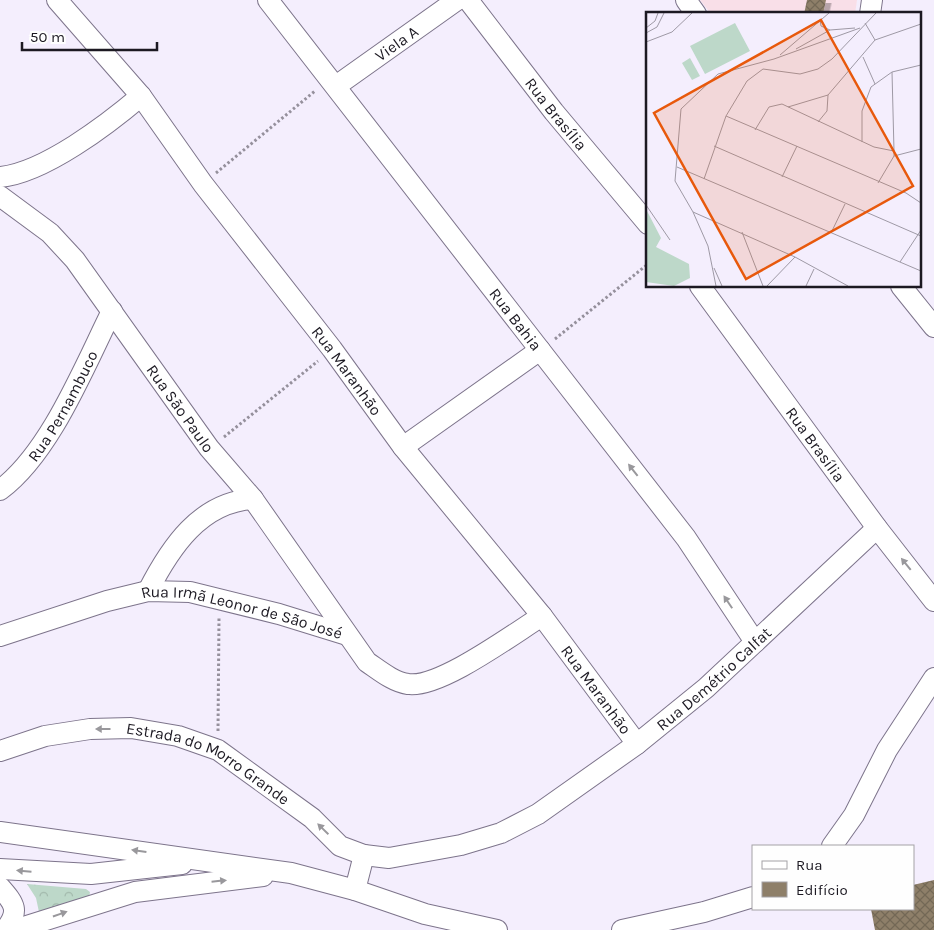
<svg xmlns="http://www.w3.org/2000/svg" width="934" height="930" viewBox="0 0 934 930" font-family="Karla,sans-serif">
	<style>
		.education { fill: #f9dfe8 }
		.park { fill: url(#park-crowns) }
		.building { fill: url(#building-cross-hatch); filter: url(#shadow) }
		.lines { fill: none; stroke-linecap: round; stroke-linejoin: round }
		.minor-casing { stroke: #7d748b; stroke-width: 22 }
		.path { stroke: #95909c; stroke-width: 3; stroke-dasharray: 2.5 2.5; stroke-linecap: butt }
		.minor { stroke: #fff; stroke-width: 20 }
		.oneway { fill: #99989c }
		.labels { text-anchor: middle; stroke-width: 4; stroke-linejoin: round; paint-order: stroke }
		.street-label { font-size: 16px; fill: #1c1922; stroke: #fefefe }
		.inset-road { fill: none; stroke: #9e99a5; stroke-width: 1 }
		.view { fill: #e8590c; fill-opacity: 0.15; stroke: #e8590c; stroke-width: 2.5 }
		.inset-edge { fill: none; stroke: #1c1922; stroke-width: 2.5 }
	</style>
	<defs>
		<pattern id="park-crowns" width="20" height="18" patternUnits="userSpaceOnUse" patternTransform="scale(1.25)"><rect width="20" height="18" fill="#bdd8c9"/><path d="M2 6a3 3 0 1 1 6 0M12 15a3 3 0 1 1 6 0" fill="none" stroke="#a2b9ac"/></pattern>
		<pattern id="building-cross-hatch" width="8" height="8" patternUnits="userSpaceOnUse" patternTransform="scale(1.25)"><rect width="8" height="8" fill="#8e7f69"/><path d="M0 0l8 8M0 8l8-8" fill="none" stroke="#736756"/></pattern>
		<filter id="shadow"><feDropShadow dx="5.5" dy="3" stdDeviation="0" flood-color="#0004"/></filter>
	</defs>
	<rect width="100%" height="100%" fill="#f4eefd"/>
	<!-- education -->
	<path class="education" d="M700,0H857L855,14H711Z"/>
	<!-- park -->
	<path class="park" d="M27,884L86,889L90,892L89,897L39,912L36,898Z"/>
	<!-- building -->
	<g class="building">
		<path d="M807,0H826L823,14H804Z"/>
		<path d="M934,880V930H875L871,909H913V885Z"/>
	</g>
	<g class="lines">
		<!-- minor casing -->
		<g class="minor-casing">
			<g id="minor">
				<path id="s1" d="M57,0L141,96L203,184L332,349L403,447L542,616L637,744"/>
				<path id="s2" d="M268,0L686,538L755,642"/>
				<path id="s3" d="M468,0L554,112L648,224"/>
				<path d="M686,0L696,14"/>
				<path d="M870,14L872,0"/>
				<path id="s4" d="M336,86L457,0"/>
				<path d="M0,177C44,173 108,124 141,96"/>
				<path id="s5" d="M0,196L50,233L75,260L209,448L253,499L367,662C379,670 393,682 408,684C439,689 513,634 542,616"/>
				<path id="s6" d="M700,286L877,528L934,601"/>
				<path d="M901,286L934,327"/>
				<path d="M403,447L540,350"/>
				<path id="s7" d="M0,490C50,453 84,367 112,311"/>
				<path d="M148,591C170,548 200,502 253,499"/>
				<path id="s8" d="M0,636L107,601L148,591L190,592L279,614L347,635"/>
				<path id="s9" d="M0,751L45,736L90,729L131,728L178,736L218,750L312,818L340,846L364,855L389,858L461,845L501,833L538,814L637,744L706,688L877,528"/>
				<path d="M0,832L291,873L355,890L425,914L497,930"/>
				<path d="M832,846L854,815L887,750L934,678"/>
				<path d="M0,869L91,874L182,864"/>
				<path d="M0,887C15,904 20,911 5,930"/>
				<path d="M355,890L364,855"/>
				<path d="M14,930L135,892L263,876"/>
				<path d="M622,930L704,912L753,897"/>
			</g>
		</g>
		<!-- path -->
		<g class="path">
			<path d="M216,173L315,91"/>
			<path d="M555,339L648,264"/>
			<path d="M224,437L318,361"/>
			<path d="M218,731L219,617"/>
		</g>
		<!-- minor -->
		<use href="#minor" class="minor"/>
	</g>
	<!-- one-way arrows -->
	<defs><path id="oneway-solid" d="M-6-.8H1V-3.2L6.5 0L1 3.2V.8H-6Z" transform="scale(1.25)"/></defs>
	<g class="oneway">
		<use href="#oneway-solid" transform="translate(633 470) rotate(-128)"/>
		<use href="#oneway-solid" transform="translate(906 564) rotate(-129)"/>
		<use href="#oneway-solid" transform="translate(728 602) rotate(-124)"/>
		<use href="#oneway-solid" transform="translate(103 729) rotate(180)"/>
		<use href="#oneway-solid" transform="translate(323 829) rotate(-136)"/>
		<use href="#oneway-solid" transform="translate(139 851) rotate(-172)"/>
		<use href="#oneway-solid" transform="translate(24 871) rotate(-175)"/>
		<use href="#oneway-solid" transform="translate(219 881) rotate(-6)"/>
		<use href="#oneway-solid" transform="translate(60 914) rotate(-19)"/>
	</g>
	<g class="labels">
		<!-- street labels -->
		<g class="street-label">
			<text dy="6" stroke="none"><textPath href="#s4" startOffset="74">Viela A</textPath></text>
			<text dy="6" stroke="none"><textPath href="#s3" startOffset="144">Rua Brasília</textPath></text>
			<text dy="6" stroke="none"><textPath href="#s2" startOffset="404">Rua Bahia</textPath></text>
			<text dy="6" stroke="none"><textPath href="#s1" startOffset="471">Rua Maranhão</textPath></text>
			<text dy="6" stroke="none"><textPath href="#s7" startOffset="106">Rua Pernambuco</textPath></text>
			<text dy="6" stroke="none"><textPath href="#s5" startOffset="281">Rua São Paulo</textPath></text>
			<text dy="6" stroke="none"><textPath href="#s6" startOffset="196">Rua Brasília</textPath></text>
			<text dy="6" stroke="none"><textPath href="#s8" startOffset="251">Rua Irmã Leonor de São José</textPath></text>
			<text dy="6" stroke="none"><textPath href="#s9" startOffset="809">Rua Demétrio Calfat</textPath></text>
			<text dy="6" stroke="none"><textPath href="#s1" startOffset="876">Rua Maranhão</textPath></text>
			<text dy="6" stroke="none"><textPath href="#s9" startOffset="220">Estrada do Morro Grande</textPath></text>
		</g>
	</g>
	<!-- overview -->
	<g transform="translate(646 12)">
		<rect width="275" height="275" fill="#f4eefd"/>
		<path d="M1,199L15,226L10,235L43,252L44,266L28,274L0,270Z" fill="#bdd8c9"/>
		<path d="M89,11L104,39L59,62L44,34ZM44,46L54,64L46,68L36,51Z" fill="#bdd8c9"/>
		<path class="inset-road" d="M174,7L175,14L184,18M219,11L229,28M0,16L9,9L12,1M0,21L11,15L18,1M0,30L26,20L46,1M150,37L184,18L209,16M134,43L183,1M217,45L229,72M246,60L248,139M142,95L182,83L229,28L275,12M80,104L260,181L275,191M172,110L181,99L182,83M109,118L123,95L136,92L228,135L248,139V144M216,130V99L225,75L246,60L275,53M68,134L275,224M31,155L275,259M136,165L151,134M58,167L80,104L101,69L117,57L154,62L172,57L186,47L230,1M232,171L248,144L275,137M0,193L24,228M47,200L149,245L202,274M96,220L117,274M185,221L199,192M254,250L275,218M68,256L76,274M70,274L62,234L47,200L29,169L35,97L72,62L128,47L214,16M121,274L149,245M160,274L168,257"/>
		<path class="view" d="M175,8L267,174L100,267L8,101Z"/>
		<rect width="275" height="275" class="inset-edge"/>
	</g>
	<!-- legend -->
	<rect x="752" y="845" width="162" height="65" fill="#fefefe" stroke="#a4a2a6"/>
	<rect x="762" y="861" width="25" height="8" fill="#ffffff" stroke="#a4a2a6"/>
	<text x="796" y="870" font-size="15" fill="#1c1922">Rua</text>
	<rect x="762" y="882" width="25" height="15" fill="#8e7f69" stroke="#a4a2a6"/>
	<text x="796" y="895" font-size="15" fill="#1c1922">Edifício</text>
	<!-- scale -->
	<path d="M22 42v8h135v-8" fill="none" stroke="#1c1922" stroke-width="2.5"/>
	<text x="30" y="42" font-size="15" fill="#1c1922" stroke="#fefefe" stroke-width="4" paint-order="stroke">50 m</text>
</svg>
